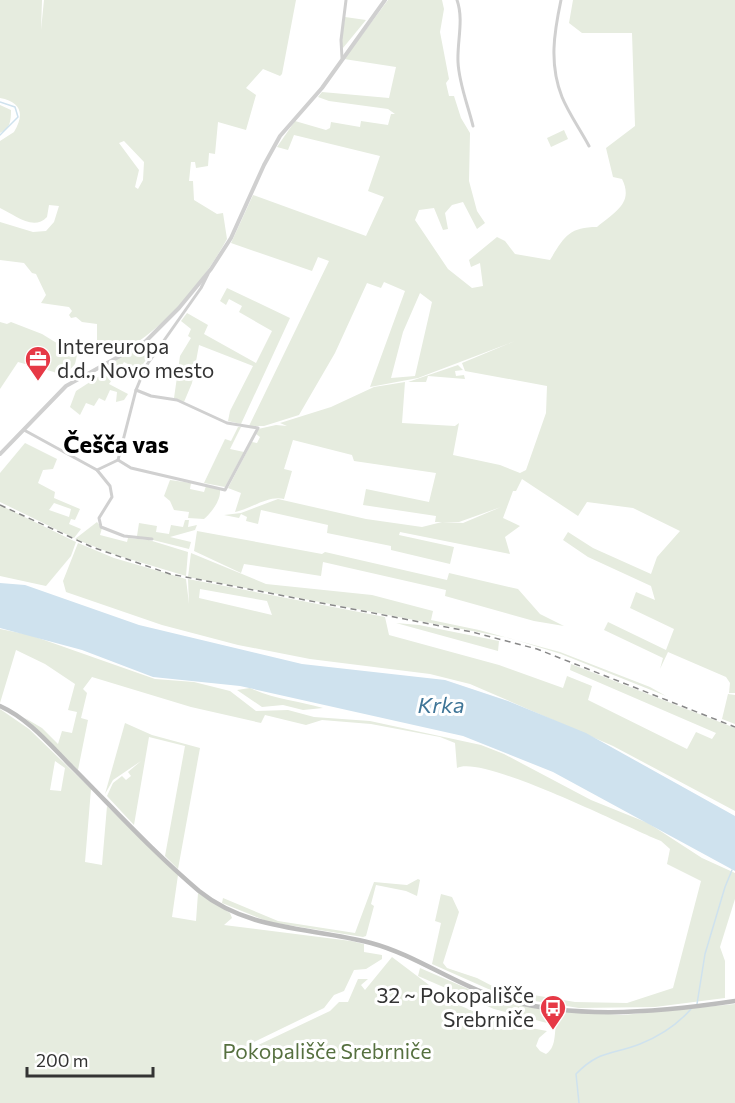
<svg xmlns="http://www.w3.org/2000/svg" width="735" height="1103" viewBox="0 0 735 1103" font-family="Commissioner,sans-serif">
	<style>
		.green { fill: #e6ecdf; fill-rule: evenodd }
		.water { fill: #cfe2ee }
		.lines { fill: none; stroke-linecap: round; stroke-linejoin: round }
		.stream { stroke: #cfe2ee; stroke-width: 1.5 }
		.minor { stroke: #d0d0d0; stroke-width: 3 }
		.tertiary { stroke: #d0d0d0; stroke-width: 4 }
		.secondary { stroke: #bdbdbd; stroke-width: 4.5 }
		.rail { stroke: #888; stroke-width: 1.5; stroke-dasharray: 6 4.5; stroke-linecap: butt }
		.labels { text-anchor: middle; stroke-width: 6; stroke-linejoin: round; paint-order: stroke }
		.poi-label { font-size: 21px; fill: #333; stroke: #fff; text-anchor: start }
		.park-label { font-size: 21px; fill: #56703f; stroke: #fff }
		.water-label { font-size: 22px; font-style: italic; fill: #3f7597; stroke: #fff }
		.quarter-label { font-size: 24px; font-weight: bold; fill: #000; stroke: #fff }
	</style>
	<rect width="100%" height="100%" fill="#fff"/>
	<!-- green -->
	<g class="green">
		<path d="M0,0H42L41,30L44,0H296L282,74L280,76L263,69L246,88L256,95L246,130L218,122L215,154L209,153L208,166L196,168L195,162H191L189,181H193L194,200L217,214L223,213L227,239C204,281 167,326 125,350L124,340L105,349L97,350V324L82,322L76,317L71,318L69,315L72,311L69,307L41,303L46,295L36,274L32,273L24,263L0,260V222L33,232L46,231L54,222L59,206L49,205L47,217C33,232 14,214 0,208V141L14,132C25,114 21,102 0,98ZM124,141L144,162L143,180L138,189L135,187L139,170L119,143Z"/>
		<path d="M388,0H442L444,9L440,32L449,79L446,83L449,96H454L461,118L470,133L469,181L477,211L485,223L477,229L463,202L452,205L445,213L448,229L443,230L434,208L419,210L415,220L448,269L472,288L483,286L480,263L471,267L469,260L497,237L505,241L515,254L550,260C564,237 569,227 597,227C615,212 634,203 622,179L613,177L606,148L635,126L632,33H582L569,23L573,0H735V693H729L730,683L726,677L668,652L660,669L663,658L604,630L608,622L666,650L674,629L630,608L636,592L655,600L651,586L588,557L563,540L568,532L593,548L651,574L657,557L680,531L633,508L587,502L578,516L522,479L516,491H513L503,518L520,526L505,537L510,554L400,532L399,535L454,547L450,564L391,550V546L327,533L328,525L261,510L258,524L246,521L247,517L241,514L239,518L224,515L241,513L278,499L366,519L422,527L442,522L463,523L501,507L459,522H435L436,516L363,505L366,489L429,502L436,473L354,461L352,455L293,440L284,469L292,471L284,499C268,495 251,509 235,512L241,493L228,488L252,442L257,443L260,437L256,434L258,429L276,425L287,426L280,423L331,407L374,387L405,382L402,423L455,426L459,423L453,455L500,465L520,473L526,470L546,413L547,386L465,371L462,363L515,341L418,378L370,387L405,291L384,282L381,288L367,283L335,353L299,415L264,426H249L329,261L318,257L312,271L231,243L253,195L366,236L384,197L368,191L380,156L294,135L288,150L277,147L295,121L326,130L330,128L331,122L360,127L361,121L388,125L391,114H395L388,109L329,101L318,97L322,92L389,98L396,67L344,59ZM420,293L432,302L415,376L391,378L403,332Z"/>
		<path d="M345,17L366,20L343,48L341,45Z"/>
		<path d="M0,105L11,110C11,121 10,129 0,133Z"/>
		<path d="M564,130L568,139L551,147L547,138Z"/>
		<path d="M227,288L290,318L241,424L228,421L230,411L253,366L199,345L192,383L184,402L174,398L180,356L191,338L188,336L191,329L181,321L187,313L208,325L204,334L256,363L272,331L239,312L242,306L229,299L226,305L220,301Z"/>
		<path d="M0,322L7,324L11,322L42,334L68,350V354L77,355L75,364L67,373V380L54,372L18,362L0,389Z"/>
		<path d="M149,341L156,345L139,370L124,362L109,384L128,394L124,400L116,402L117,392L110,390L105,401L99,398L94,406L86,403L80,415L70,407L76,391L104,373L107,364Z"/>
		<path d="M458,365L463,370L455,371L456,376L464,375L465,379L428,376L426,382H408Z"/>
		<path d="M238,427H241L230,449L244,452L225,487L204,483L225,439L231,441Z"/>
		<path d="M25,443L57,459L53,469L43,470L38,483L55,492L54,498L80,509L75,520L71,519L69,524L81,529L74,538L0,502V473ZM54,503L71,509L69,517L49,510Z"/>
		<path d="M170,480L191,483L190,489L204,492L206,486L220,490C221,500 212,512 204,519L188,518L189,512L174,510L170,501L164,496Z"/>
		<path d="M0,505L76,542L71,556L46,586L0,576Z"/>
		<path d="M185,520H189L188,527L197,525L195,530L170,537L191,542L189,549L137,536L139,523L157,526L156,532L169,534L171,525L183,527Z"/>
		<path d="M97,522L102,528L100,535L127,542L128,538L149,540L188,552L186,576L116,555L75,539Z"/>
		<path d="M197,531L322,554L325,552L447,580L449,573L518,589L540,614L564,626L534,621L445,596L446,590L323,562L321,576L244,564L241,573L194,551Z"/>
		<path d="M78,543L114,558L186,579L189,604L188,579L385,617L389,635L499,665L563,688L567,676L592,686L588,700L687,749L696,732L712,739L716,733L570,670L571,664L735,728V811L613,746L470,684L430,674L310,659L238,645L162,625L66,592L63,581ZM200,589L267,601L272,615L199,598Z"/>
		<path d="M191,553L266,584L372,595L433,611L431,620L479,630L560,652L650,687L666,696L561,654L509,638L188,577Z"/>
		<path d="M396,623L419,625L499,641L498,651Z"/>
		<path d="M0,629L30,635L155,679L194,682L230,691L256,711L288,710L314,717L370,721L481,745L504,754L591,800L648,823L702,858L735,873V899L720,947L725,961V998L655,1007L579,1008L504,996L432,964L441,923L435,921L441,894L452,897L459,912L443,963L447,968L477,978L498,989L575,1002L627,1003L673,988L701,881L667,864L670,849L661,841C628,828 483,754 457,768L455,743L440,737L371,724L322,720L306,725L265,715L261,723L191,707L92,677L83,689L87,693L81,718L88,720L78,770L25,718L42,728L58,744L62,731L72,733L77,712L68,710L75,684L45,664L16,650L0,703Z"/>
		<path d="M250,688C273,699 299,701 323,708L303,710L283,705L262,707L237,690Z"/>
		<path d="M728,694L735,695V724L722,719Z"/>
		<path d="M0,709L29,729L91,789L85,862L102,865L107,806L178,875L172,917L196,921L198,893L230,913L232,918L224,925L351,941L364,944V952L382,955V959L366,969L354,970L344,991L334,995L324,1008L248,1045L239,1054L330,1011L339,1002H348L358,979H368L361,985L365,990L392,957L429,985V992L498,1022L547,1031L539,1038L536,1046L540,1051L546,1054C560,1045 551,1024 561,1011L623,1015L735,1004V1103H0ZM55,761L65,768L61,791L50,790Z"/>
		<path d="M125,723L152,735L200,748L178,869L165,856L185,746L149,737L134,825L107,796L113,783L122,776L126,780L131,776L128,772L141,761L113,780L105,794Z"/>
		<path d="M418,879L420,880L417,896L406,891L376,885L371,904L374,906L366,936L363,937L269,922L222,903L223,898L278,921L355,933L374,882L407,885Z"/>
		<path d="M420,968L487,997L548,1010L551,1013L547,1023L494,1009L418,976Z"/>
	</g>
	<!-- water -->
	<path class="water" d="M0,583L25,585L139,625L302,664L445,680L508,701L586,733L735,816V871L553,772L463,736L240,686L153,677L82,650L0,628Z"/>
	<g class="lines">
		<!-- stream -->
		<g class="stream">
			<path d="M0,102L15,107L18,117L0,135"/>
			<path d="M697,1004L705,954L725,887L732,870"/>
			<path d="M579,1103L576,1074C599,1050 612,1055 640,1044C660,1036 677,1025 691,1009"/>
		</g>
		<!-- minor -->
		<g class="minor">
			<path d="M457,0C464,20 457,41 458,62C459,84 468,105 473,126"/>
			<path d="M561,0C554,33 549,64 562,97C569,114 580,129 589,146"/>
			<path d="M342,58L341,40L346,0"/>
			<path d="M24,430L97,470L110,486L112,497L99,518L101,527L124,536L152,539"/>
			<path d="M118,460L131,468L225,490L258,428L227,423L177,400L151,396L136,390"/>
			<path d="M97,470L118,460L136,390L146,366L201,288L208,274"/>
		</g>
		<!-- tertiary -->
		<path class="tertiary" d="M0,454L66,386L145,342L179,308L211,269L231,238L264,165L280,136L322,88L385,0"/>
		<!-- secondary -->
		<path class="secondary" d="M0,706C29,719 50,745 72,767C114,809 154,853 199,891C250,932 312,927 371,943C412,954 447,979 487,994C565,1021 655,1013 735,1001"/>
		<!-- rail -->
		<path class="rail" d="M0,505L92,547L170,574L472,632L537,649L735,727"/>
	</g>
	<!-- icons -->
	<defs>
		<g id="office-pin" transform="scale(1.35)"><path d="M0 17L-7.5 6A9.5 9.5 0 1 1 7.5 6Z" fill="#e63946" stroke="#fff"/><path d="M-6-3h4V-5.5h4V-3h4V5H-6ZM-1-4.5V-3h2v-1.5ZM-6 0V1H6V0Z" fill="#fff"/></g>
		<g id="bus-pin" transform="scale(1.35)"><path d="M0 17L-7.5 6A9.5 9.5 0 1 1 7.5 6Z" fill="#e63946" stroke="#fff"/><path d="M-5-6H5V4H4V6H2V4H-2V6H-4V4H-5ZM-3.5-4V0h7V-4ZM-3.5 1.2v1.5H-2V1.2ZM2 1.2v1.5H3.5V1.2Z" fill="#fff"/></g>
	</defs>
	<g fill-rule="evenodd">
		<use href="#office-pin" x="38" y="359"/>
		<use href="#bus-pin" x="553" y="1008"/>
	</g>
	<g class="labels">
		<!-- poi labels -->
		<g class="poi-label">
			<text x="57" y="354">Intereuropa<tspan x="57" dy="24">d.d., Novo mesto</tspan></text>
			<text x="534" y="1003" text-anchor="end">32 ~ Pokopališče<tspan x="534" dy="24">Srebrniče</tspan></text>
		</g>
		<!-- park labels -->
		<g class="park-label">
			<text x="327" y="1059">Pokopališče Srebrniče</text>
		</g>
		<!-- water labels -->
		<g class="water-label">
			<text x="441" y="713">Krka</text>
		</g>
		<!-- quarter labels -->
		<g class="quarter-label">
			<text x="116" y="453">Češča vas</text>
		</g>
	</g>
	<!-- scale -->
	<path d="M27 1067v9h126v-9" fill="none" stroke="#333333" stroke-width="3"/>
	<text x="36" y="1067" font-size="18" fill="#333333" stroke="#ffffff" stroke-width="4.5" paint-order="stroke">200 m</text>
</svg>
